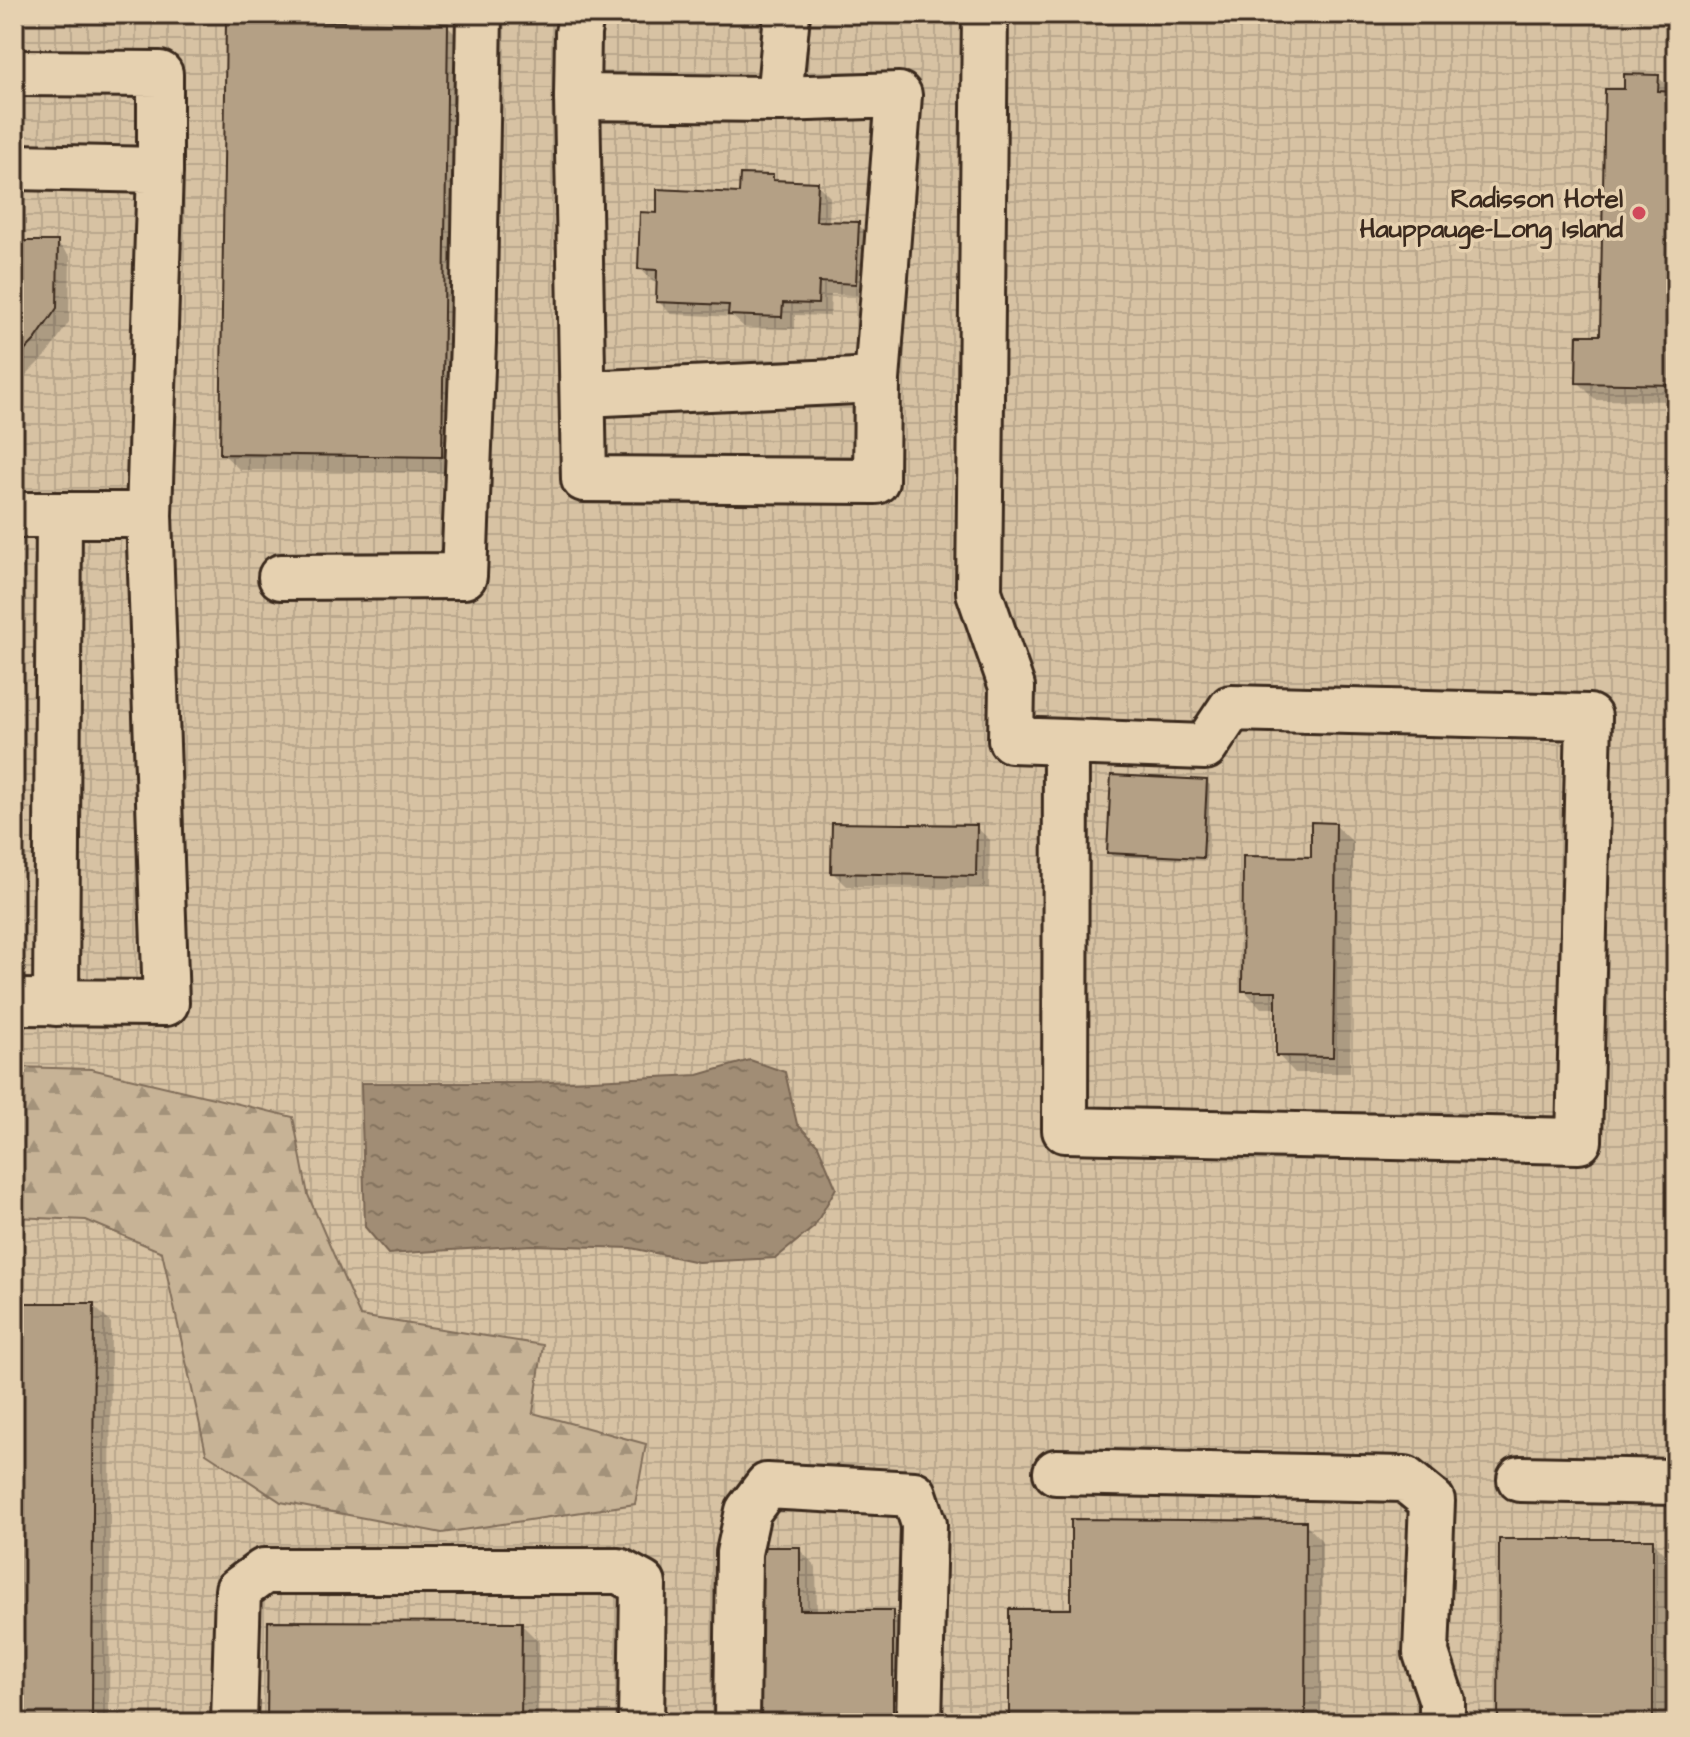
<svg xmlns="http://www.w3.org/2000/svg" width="1690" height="1737" viewBox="0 0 1690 1737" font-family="'Architects Daughter',sans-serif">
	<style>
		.industrial { fill: url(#industrial-grid) }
		.forest { fill: url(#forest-firs); stroke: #816e5a; stroke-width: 2 }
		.water { fill: url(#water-ripples); stroke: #786552; stroke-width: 2 }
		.shadow { fill: #0003 }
		.building { fill: #b4a085; stroke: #3b2a1e; stroke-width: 2 }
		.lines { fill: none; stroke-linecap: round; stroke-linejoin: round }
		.minor-casing { stroke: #3b2a1e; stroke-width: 50 }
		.minor { stroke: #e6d1b0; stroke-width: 44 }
		.poi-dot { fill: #d1495b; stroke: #e6d1b0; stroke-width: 3 }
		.labels { text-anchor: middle; stroke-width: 7; stroke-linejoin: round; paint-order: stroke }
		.poi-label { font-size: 26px; font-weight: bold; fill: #3b2a1e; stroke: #e6d1b0; text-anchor: end }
	</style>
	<defs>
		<pattern id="industrial-grid" width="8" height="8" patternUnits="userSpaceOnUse" patternTransform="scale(2)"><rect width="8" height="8" fill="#d7c2a3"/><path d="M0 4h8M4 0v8" fill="none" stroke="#b9a78c"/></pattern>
		<pattern id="forest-firs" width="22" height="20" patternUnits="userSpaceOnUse" patternTransform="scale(2)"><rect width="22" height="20" fill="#c7b396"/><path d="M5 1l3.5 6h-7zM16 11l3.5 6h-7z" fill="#a3927a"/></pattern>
		<pattern id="water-ripples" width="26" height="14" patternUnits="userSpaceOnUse" patternTransform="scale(2)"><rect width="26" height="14" fill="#a18d74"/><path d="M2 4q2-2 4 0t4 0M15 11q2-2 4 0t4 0" fill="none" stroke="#84735f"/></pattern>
	</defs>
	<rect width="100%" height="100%" fill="#e6d1b0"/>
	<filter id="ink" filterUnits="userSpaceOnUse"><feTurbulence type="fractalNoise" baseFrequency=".0125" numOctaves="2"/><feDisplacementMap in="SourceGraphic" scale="16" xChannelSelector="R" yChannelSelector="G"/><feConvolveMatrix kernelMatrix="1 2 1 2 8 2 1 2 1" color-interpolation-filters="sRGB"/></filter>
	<g filter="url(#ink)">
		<!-- industrial -->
		<rect class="industrial" x="14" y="14" width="1662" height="1709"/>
		<!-- forest -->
		<path class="forest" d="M14,1067L91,1069L293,1117L308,1195L360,1316L543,1345L533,1413L646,1444L635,1504L442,1533L281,1502L206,1453L162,1252L86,1220L14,1217Z"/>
		<!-- water -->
		<path class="water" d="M750,1060L785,1072L797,1124L818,1145L836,1188L814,1227L776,1258L698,1262L631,1248L532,1245L388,1254L365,1227L361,1083H529L698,1075Z"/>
		<!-- shadow -->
		<g class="shadow">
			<path d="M447,26L465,44L459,473L240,470L222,453Z"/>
			<path d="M1658,77L1676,94V401L1596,400L1578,382L1602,337L1626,91Z"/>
			<path d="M772,177L778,182L817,184L830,197L829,223L858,224L871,238L869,296L831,294L830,316L795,315V329L744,327L733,317L671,314L658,301L659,282H653L640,268L659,215L741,195Z"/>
			<path d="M14,243H57L70,256L69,322L48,353L14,387Z"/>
			<path d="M1206,782L1210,785L1206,861L1113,856L1109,853Z"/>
			<path d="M1335,825L1353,842L1350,1073H1295L1278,1055V1008H1261L1244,990L1313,859Z"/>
			<path d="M976,827L990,840L989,888L847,886L833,873Z"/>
			<path d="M14,1305H93L111,1323L109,1723H14Z"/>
			<path d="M1305,1523L1322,1541L1321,1723H1011L1073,1611Z"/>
			<path d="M1501,1541H1653L1670,1559V1723H1500Z"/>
			<path d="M799,1549L816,1567L817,1612H892L909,1630V1723H755L763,1612Z"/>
			<path d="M521,1624L539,1642L538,1723H269Z"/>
		</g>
		<!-- building -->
		<g class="building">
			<path d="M226,20L448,24L442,457L220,454Z"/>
			<path d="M1624,74L1659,75L1658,91L1676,92V385L1576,383L1577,335H1600L1605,89H1624Z"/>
			<path d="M740,174L773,175V180L818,182L816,221L859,222L856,284L819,282L818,304L783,303L782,317L728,315L729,305L656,302L657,270L638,269L640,212L657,213V189L739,193Z"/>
			<path d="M14,241H58L57,308L35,340L14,362Z"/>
			<path d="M1111,775L1207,780L1203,858L1107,853Z"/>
			<path d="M1311,822L1336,823L1333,1057L1276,1056V991H1242L1243,856L1311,857Z"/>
			<path d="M832,823L977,825L976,876L831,873Z"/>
			<path d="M14,1303H94L92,1723H14Z"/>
			<path d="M1071,1519L1306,1521L1305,1723H1009V1609H1071Z"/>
			<path d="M1499,1539H1653V1722L1498,1723Z"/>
			<path d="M761,1547H800V1610H893V1723H753V1610H761Z"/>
			<path d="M268,1621L522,1622L521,1723H267Z"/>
		</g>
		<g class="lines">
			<!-- minor casing -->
			<g class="minor-casing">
				<g id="minor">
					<path d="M985,14L979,592L1012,687L1011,740L1205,747L1231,708L1589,717L1579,1141L1065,1130L1066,742"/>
					<path d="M14,73L160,74V170"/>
					<path d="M899,95L877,380L876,481L584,479L577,97L779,99Z"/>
					<path d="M577,97L578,33L581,17L584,14"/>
					<path d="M779,99L787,14"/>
					<path d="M14,167L160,170L149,515"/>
					<path d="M584,394L877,380"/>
					<path d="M14,515H149L166,1003L14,1002"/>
					<path d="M281,577L464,576L473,342L479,14"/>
					<path d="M56,1003L59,515"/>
					<path d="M1056,1472L1405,1479L1432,1501L1426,1653L1442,1701V1723"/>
					<path d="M1520,1479L1676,1482"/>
					<path d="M234,1723L238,1590L264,1571H619L643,1584L641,1723"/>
					<path d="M737,1723L739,1553L748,1511L767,1486L914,1494L924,1524L919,1723"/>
				</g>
			</g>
			<!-- minor -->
			<use href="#minor" class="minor"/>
		</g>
	</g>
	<!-- markers -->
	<circle class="poi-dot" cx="1639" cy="213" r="8"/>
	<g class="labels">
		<!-- poi labels -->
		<g class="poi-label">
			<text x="1623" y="207">Radisson Hotel<tspan x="1623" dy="30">Hauppauge-Long Island</tspan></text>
		</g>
	</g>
	<!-- margin -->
	<rect width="1690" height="1737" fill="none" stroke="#e6d1b0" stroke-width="48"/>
	<rect x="24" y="24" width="1642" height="1689" fill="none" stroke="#3b2a1e" stroke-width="3" filter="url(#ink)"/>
</svg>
